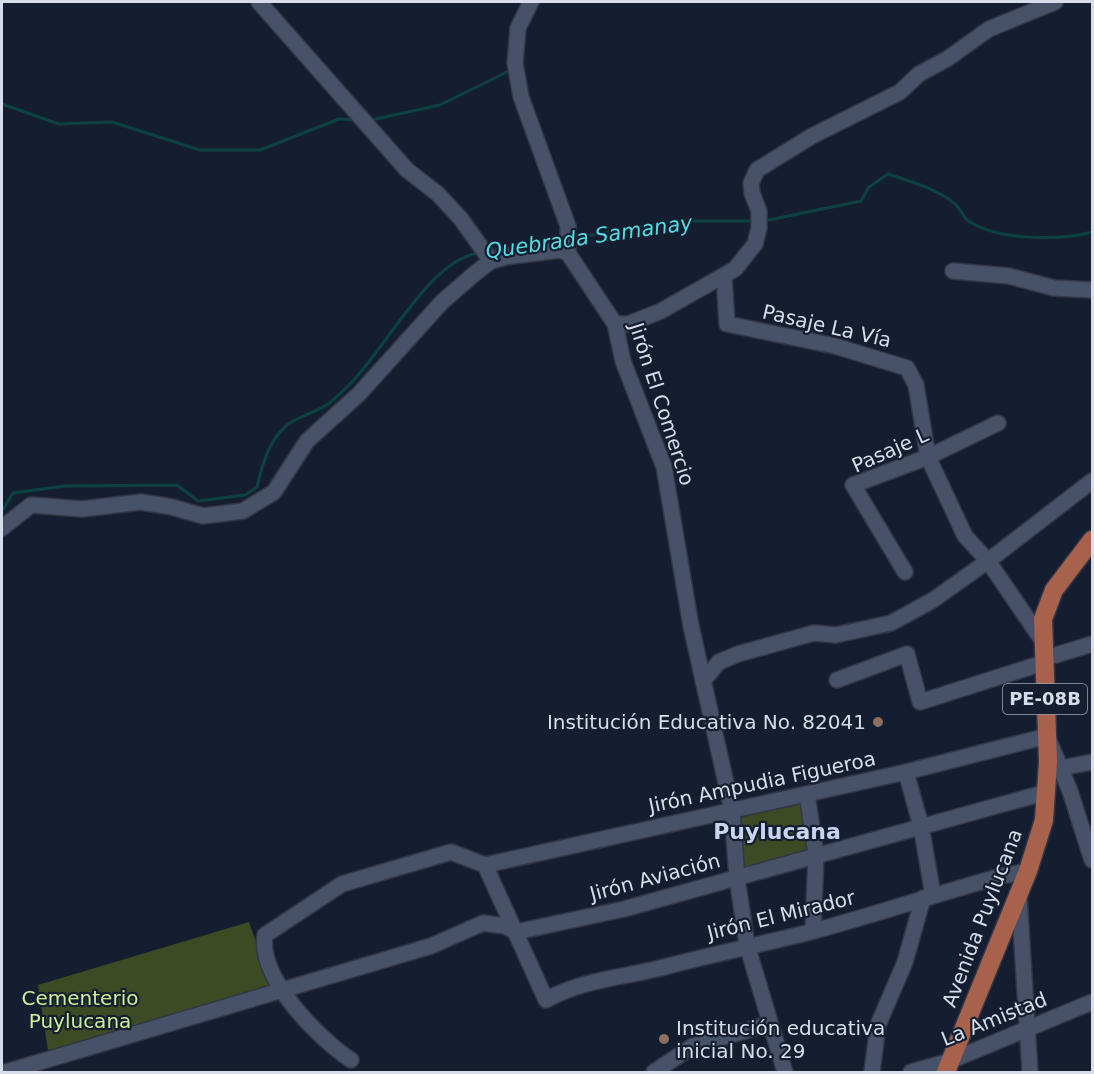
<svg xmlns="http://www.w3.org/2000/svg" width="1094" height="1074" viewBox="0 0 1094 1074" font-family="'DejaVu Sans',sans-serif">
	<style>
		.green { fill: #3c4b23 }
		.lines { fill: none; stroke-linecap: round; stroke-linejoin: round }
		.stream { stroke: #0c4243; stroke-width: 3 }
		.minor-casing { stroke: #323646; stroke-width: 18 }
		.major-casing { stroke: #323646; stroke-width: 21 }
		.minor { stroke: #475269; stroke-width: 15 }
		.major { stroke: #a8624b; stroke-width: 18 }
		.education-dot { fill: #8d6e63; stroke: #151e31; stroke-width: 2 }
		.labels { text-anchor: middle; stroke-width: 4.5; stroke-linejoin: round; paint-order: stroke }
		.shield { fill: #151e31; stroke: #9da4b3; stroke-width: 1.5 }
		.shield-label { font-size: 18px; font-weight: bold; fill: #d7ddeb }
		.street-label { font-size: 20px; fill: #d7ddeb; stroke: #151e31 }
		.poi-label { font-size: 20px; fill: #d7ddeb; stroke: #151e31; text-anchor: end }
		.park-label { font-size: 20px; fill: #ccee97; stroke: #151e31 }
		.water-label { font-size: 21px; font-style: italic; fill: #52dee2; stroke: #151e31 }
		.quarter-label { font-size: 22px; font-weight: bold; fill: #c8d5f0; stroke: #151e31 }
	</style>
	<rect width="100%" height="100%" fill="#151e31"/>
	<!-- green -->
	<g class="green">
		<path d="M802,804L810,851L744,870L741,817Z"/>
		<path d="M249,922L272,988L49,1057L38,985Z"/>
	</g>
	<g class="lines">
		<!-- stream -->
		<g class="stream">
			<path d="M2,104L59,124L112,122L200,150H260L339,119L356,120"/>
			<path d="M371,120L440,105L507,72"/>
			<path d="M764,221L861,201L869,187L888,174C909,181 938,189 955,204C961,209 963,218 970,222C999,240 1060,241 1092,232"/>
			<path d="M573,238L674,221H754"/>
			<path d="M490,251L564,239"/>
			<path d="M2,511L13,493L65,486L177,485L198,501L245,495L257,487C262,465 269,440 287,425C298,416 315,413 328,404C335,399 342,392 348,386C384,352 428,261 478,253"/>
		</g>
		<!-- minor casing -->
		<g class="minor-casing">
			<g id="minor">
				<path d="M259,2L407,170L438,194L461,219L491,261"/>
				<path d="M531,2L518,28L515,63L521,97L568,226V253L615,324L623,361L664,467L691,626L732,810L737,878L747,945L785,1072"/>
				<path d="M953,271L1009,276L1054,288L1092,290"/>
				<path d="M724,276L727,324L835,346L907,368L916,385L928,457L965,536L988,561L1042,640"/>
				<path d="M615,324H628L661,311L735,269L755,244L759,228V211L752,193L751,183L757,170L812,136L900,92L919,74L947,59L989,29L1055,2"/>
				<path d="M2,528L31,505L82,509L141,502L172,507L203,516L243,511L274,492L307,441L359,394L442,302L473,275L491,261L506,257L560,250L568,253"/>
				<path d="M905,572L853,485L928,457L998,423"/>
				<path d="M1043,659L1092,644"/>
				<path d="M837,680L907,654L920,702L1043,663"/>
				<path d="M703,681L719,662L738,654L814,633L836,635L891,623L933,600L988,561L1092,481"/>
				<path d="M1061,768L1092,762"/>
				<path d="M906,772L921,826L933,895"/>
				<path d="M807,794L816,855L813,931"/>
				<path d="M485,865L906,772L1047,736L1070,791L1092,860"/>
				<path d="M485,865L546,1000C585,978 630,977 672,965C719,953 767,943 814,931C877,914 939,893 1002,876L1028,871"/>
				<path d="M1019,896L1030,1072"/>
				<path d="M351,1060C318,1038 258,978 265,935L342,884L451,852L485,865"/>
				<path d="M6,1072L431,946L483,923L505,926L516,932L624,909L1047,792"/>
				<path d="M654,1072L693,1046L769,1024"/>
				<path d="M872,1072L878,1025L905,962L923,898"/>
				<path d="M911,1072L950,1061L1092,1002"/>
			</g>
		</g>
		<!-- major casing -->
		<g class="major-casing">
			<path id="major" d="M946,1072L1028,871L1044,820L1048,762L1043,619L1054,590L1092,540"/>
		</g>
		<!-- minor -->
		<use href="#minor" class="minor"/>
		<!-- major -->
		<use href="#major" class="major"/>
	</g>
	<!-- markers -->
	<g class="education-dot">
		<circle cx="878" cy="722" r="6"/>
		<circle cx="664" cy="1039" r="6"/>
	</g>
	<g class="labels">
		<!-- shield labels -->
		<rect class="shield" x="1003" y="684" width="84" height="30" rx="4.5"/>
		<g class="shield-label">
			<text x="1045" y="705">PE-08B</text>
		</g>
		<!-- street labels -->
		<g class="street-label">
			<text transform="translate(827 326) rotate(13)" y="7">Pasaje La Vía</text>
			<text transform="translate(662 404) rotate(72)" y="7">Jirón El Comercio</text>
			<text transform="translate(890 450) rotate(-24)" y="7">Pasaje L</text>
			<text transform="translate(762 782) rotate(-12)" y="7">Jirón Ampudia Figueroa</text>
			<text transform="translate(655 877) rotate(-15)" y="7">Jirón Aviación</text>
			<text transform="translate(781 915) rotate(-14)" y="7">Jirón El Mirador</text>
			<text transform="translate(982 918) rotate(-69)" y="7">Avenida Puylucana</text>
			<text transform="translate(994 1019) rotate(-22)" y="7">La Amistad</text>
		</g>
		<!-- poi labels -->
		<g class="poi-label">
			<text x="866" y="729">Institución Educativa No. 82041</text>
			<text x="676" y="1035" text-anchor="start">Institución educativa<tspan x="676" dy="23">inicial No. 29</tspan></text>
		</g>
		<!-- park labels -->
		<g class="park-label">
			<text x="80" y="1005">Cementerio<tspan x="80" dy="23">Puylucana</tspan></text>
		</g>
		<!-- water labels -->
		<g class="water-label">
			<text transform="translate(589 237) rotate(-8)" y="7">Quebrada Samanay</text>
		</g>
		<!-- quarter labels -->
		<g class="quarter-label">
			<text x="777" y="839">Puylucana</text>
		</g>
	</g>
	<!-- border -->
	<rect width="1094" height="1074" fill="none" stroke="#d7ddeb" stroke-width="6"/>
</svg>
